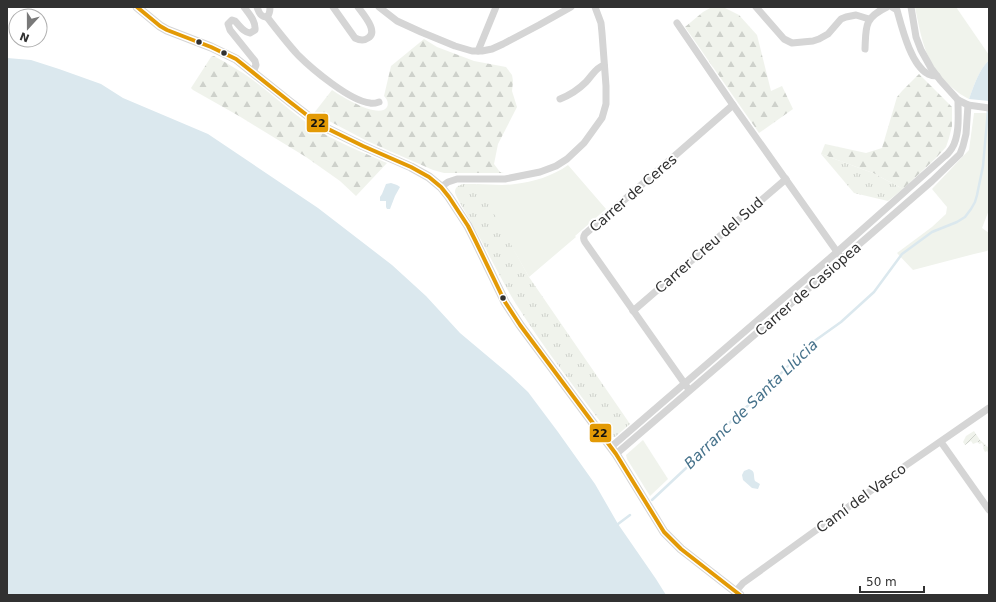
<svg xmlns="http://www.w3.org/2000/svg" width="996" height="602" viewBox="0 0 996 602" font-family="'DejaVu Sans',sans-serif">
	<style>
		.grass { fill: #f0f3ec }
		.forest { fill: url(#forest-firs) }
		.park { fill: url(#park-tufts) }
		.garden { fill: url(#garden-furrows) }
		.water { fill: #dbe8ee }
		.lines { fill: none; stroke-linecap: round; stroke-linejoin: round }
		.stream { stroke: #dbe8ee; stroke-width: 2.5 }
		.minor { stroke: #d5d5d5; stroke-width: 7 }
		.tertiary { stroke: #d5d5d5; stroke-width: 9 }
		.bus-1-casing { stroke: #fff; stroke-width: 7 }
		.bus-1 { stroke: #e39a05; stroke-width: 4 }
		.bus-dot { fill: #313131; stroke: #fff; stroke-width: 1.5 }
		.labels { text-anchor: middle; stroke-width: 4; stroke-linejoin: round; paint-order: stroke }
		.street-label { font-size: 14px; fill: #313131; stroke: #fff }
		.water-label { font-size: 15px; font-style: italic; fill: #46728b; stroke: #fff }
		.line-badge { stroke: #fff; stroke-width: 1.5 }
		.pale-badge-label { font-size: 11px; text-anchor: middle; font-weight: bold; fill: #111 }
	</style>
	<defs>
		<pattern id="forest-firs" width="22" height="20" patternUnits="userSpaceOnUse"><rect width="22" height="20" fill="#f0f3ec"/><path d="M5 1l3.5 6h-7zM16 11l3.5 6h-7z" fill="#ced1cb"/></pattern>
		<pattern id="park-tufts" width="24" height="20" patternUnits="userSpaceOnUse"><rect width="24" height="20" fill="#f0f3ec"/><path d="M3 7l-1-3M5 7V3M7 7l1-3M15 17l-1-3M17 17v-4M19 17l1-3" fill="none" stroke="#ced1cb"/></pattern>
		<pattern id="garden-furrows" width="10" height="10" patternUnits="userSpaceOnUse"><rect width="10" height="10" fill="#f0f3ec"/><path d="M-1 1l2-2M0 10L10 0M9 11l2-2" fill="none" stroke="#ced1cb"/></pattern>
	</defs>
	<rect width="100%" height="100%" fill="#fff"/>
	<!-- grass -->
	<g class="grass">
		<path d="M915,7H956L989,55V60C979,70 974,85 969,99C954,92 936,73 929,58C922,44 918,22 915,7Z"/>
		<path d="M974,113H989V210L982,228L989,233V249L987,251L974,254L913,270L897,253L932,227L946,214L947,207L932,189L969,150Z"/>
		<path d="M568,165L606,209L575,236L576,237L529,277L476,184C489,184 502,186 515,184C533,182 553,176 568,165Z"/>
		<path d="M643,440L668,479L650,496L627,459L626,455Z"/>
	</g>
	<!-- forest -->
	<g class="forest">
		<path d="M712,7H723L739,15L757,35L771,91L782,86L793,109L759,133L685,27L703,12Z"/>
		<path d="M424,39L437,47L474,61L506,67L512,75L513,81L512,91L517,107L498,144L494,164L500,172L504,173H444L433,170L367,141L314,113L332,90C341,96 379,120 387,107C389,103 387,99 384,96L391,66Z"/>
		<path d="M214,56C228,64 241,71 253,80C273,95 292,113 313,127C336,142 362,152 387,163L356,196L340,181L306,157L239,116L193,90L191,88L211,57Z"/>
		<path d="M919,74L952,107V126L949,138L946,147L936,158L903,189L873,173L821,154L825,144L866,153L882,148L897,97L902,91Z"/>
	</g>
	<!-- park -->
	<g class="park">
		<path d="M821,154L873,173L903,189L888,201L854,193Z"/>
		<path d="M463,184H476L479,187L529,277L630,424L615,437H612C579,393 545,350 516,304C500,278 487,250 472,224C470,219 455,196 455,192C455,187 459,185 463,184Z"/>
	</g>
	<!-- garden -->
	<path class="garden" d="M974,431L980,440L989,448V454L987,451L985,452L983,448L984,447L982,443L979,444L978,442L973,444L971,441L965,445L963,442L966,436Z"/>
	<!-- water -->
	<g class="water">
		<path d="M7,58L31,60L59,69L101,84L123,98L208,134L318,208L392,265L426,296L460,333L510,375L528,392L558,432L595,484L618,524L656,579L666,595H7Z"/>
		<path d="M989,60V101L969,99C974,85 979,70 989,60Z"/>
		<path d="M391,183L397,185L400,187L395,196L390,209H387L386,207V201H380V197L382,194L386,184Z"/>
		<path d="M749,469C756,471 753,476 755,481L760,484L758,489L752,488L743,480L742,475L744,471Z"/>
	</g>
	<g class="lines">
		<!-- stream -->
		<g class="stream">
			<path d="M652,500L700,455L726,426L768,387L806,347L841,322L874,292L902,254L932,232L957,222L965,217L971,209L975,202L977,195L983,166L988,110"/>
			<path d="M618,524L630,515"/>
		</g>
		<!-- minor -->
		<g class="minor">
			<path d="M244,7C249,14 256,21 255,30L250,33C243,32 240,26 235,21L232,20L228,24L230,30L255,61L256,65L253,72"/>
			<path d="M257,7C259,12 260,17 267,17C270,14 270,11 270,7"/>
			<path d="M333,7L355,38C359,40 364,41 368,38C379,32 363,14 358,7"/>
			<path d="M379,7L397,21L421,32L455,46L472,51H482L492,49L503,44L539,25L571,7"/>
			<path d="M756,7L784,39L792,43L813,41L819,39L828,34L841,19L846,17L856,15L869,19"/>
			<path d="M892,7L897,10C902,28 911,65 928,74C930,75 934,76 937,76"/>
			<path d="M911,7L916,37L921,50L931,68L940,80L958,100L968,105L989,108"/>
			<path d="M267,17C277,30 287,43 298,55C312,69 350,101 370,103C373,104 376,103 379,102"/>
			<path d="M677,23L733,105L840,256"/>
			<path d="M865,49C866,26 864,18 887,7"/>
			<path d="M478,51L496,7"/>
			<path d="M560,99C570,95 578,90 586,82C592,76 595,68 604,65"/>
			<path d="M441,187L448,182L457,179H505L540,172L556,166L567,159L584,143L602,118L606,104V86L602,33L601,23L595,7"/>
			<path d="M633,311L786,179"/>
			<path d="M687,387L585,242C583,239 583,237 585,234L733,105"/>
			<path d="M941,442L989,510"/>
			<path d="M611,447L837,252L945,156C948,154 950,151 952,148C960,135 958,115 958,100"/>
			<path d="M616,454L802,294L932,181L960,154L963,146L966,134L968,105"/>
			<path d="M736,591L743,583L905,466L989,408"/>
		</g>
		<!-- tertiary -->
		<path class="tertiary" d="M137,7L160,26L167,30L211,47L236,59L290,102L312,119L324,127L363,146L411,167L429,177L441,187L449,197L468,226L476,242L505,302L520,325L616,454L664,532L681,549L740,595"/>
		<!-- bus-1 casing -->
		<g class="bus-1-casing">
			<path id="bus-1" d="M137,7L160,26L167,30L211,47L236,59L290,102L312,119L324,127L363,146L411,167L429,177L441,187L449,197L468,226L476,242L505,302L520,325L616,454L664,532L681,549L740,595"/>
		</g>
		<!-- bus-1 -->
		<use href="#bus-1" class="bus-1"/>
	</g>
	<!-- markers -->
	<g class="bus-dot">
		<circle cx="199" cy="42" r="3.5"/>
		<circle cx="224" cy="53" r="3.5"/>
		<circle cx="503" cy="298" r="3.5"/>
	</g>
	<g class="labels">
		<!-- street labels -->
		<g class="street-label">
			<text transform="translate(633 193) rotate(-41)" y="5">Carrer de Ceres</text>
			<text transform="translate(709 245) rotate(-41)" y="5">Carrer Creu del Sud</text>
			<text transform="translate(808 289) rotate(-41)" y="5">Carrer de Casiopea</text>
			<text transform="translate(861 498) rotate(-36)" y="5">Camí del Vasco</text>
		</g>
		<!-- water labels -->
		<g class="water-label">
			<text transform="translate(751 404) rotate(-44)" y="5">Barranc de Santa Llúcia</text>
		</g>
	</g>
	<g class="line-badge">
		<rect x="306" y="113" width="23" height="20" rx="4" fill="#e39a05"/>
		<rect x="589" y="423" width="23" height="20" rx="4" fill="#e39a05"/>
	</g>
	<g class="pale-badge-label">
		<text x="318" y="127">22</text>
		<text x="600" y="437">22</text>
	</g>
	<!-- border -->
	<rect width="996" height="602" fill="none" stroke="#313131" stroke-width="16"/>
	<!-- north arrow -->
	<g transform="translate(28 28) rotate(201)"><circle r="19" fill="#ffffff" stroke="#adadad"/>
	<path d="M0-3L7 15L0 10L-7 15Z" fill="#797979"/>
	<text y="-6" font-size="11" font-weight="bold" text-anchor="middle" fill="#313131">N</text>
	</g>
	<!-- scale -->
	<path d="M860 586v6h64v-6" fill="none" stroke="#313131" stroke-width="2"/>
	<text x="866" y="586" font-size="12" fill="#313131" stroke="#ffffff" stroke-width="3" paint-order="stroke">50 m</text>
</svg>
